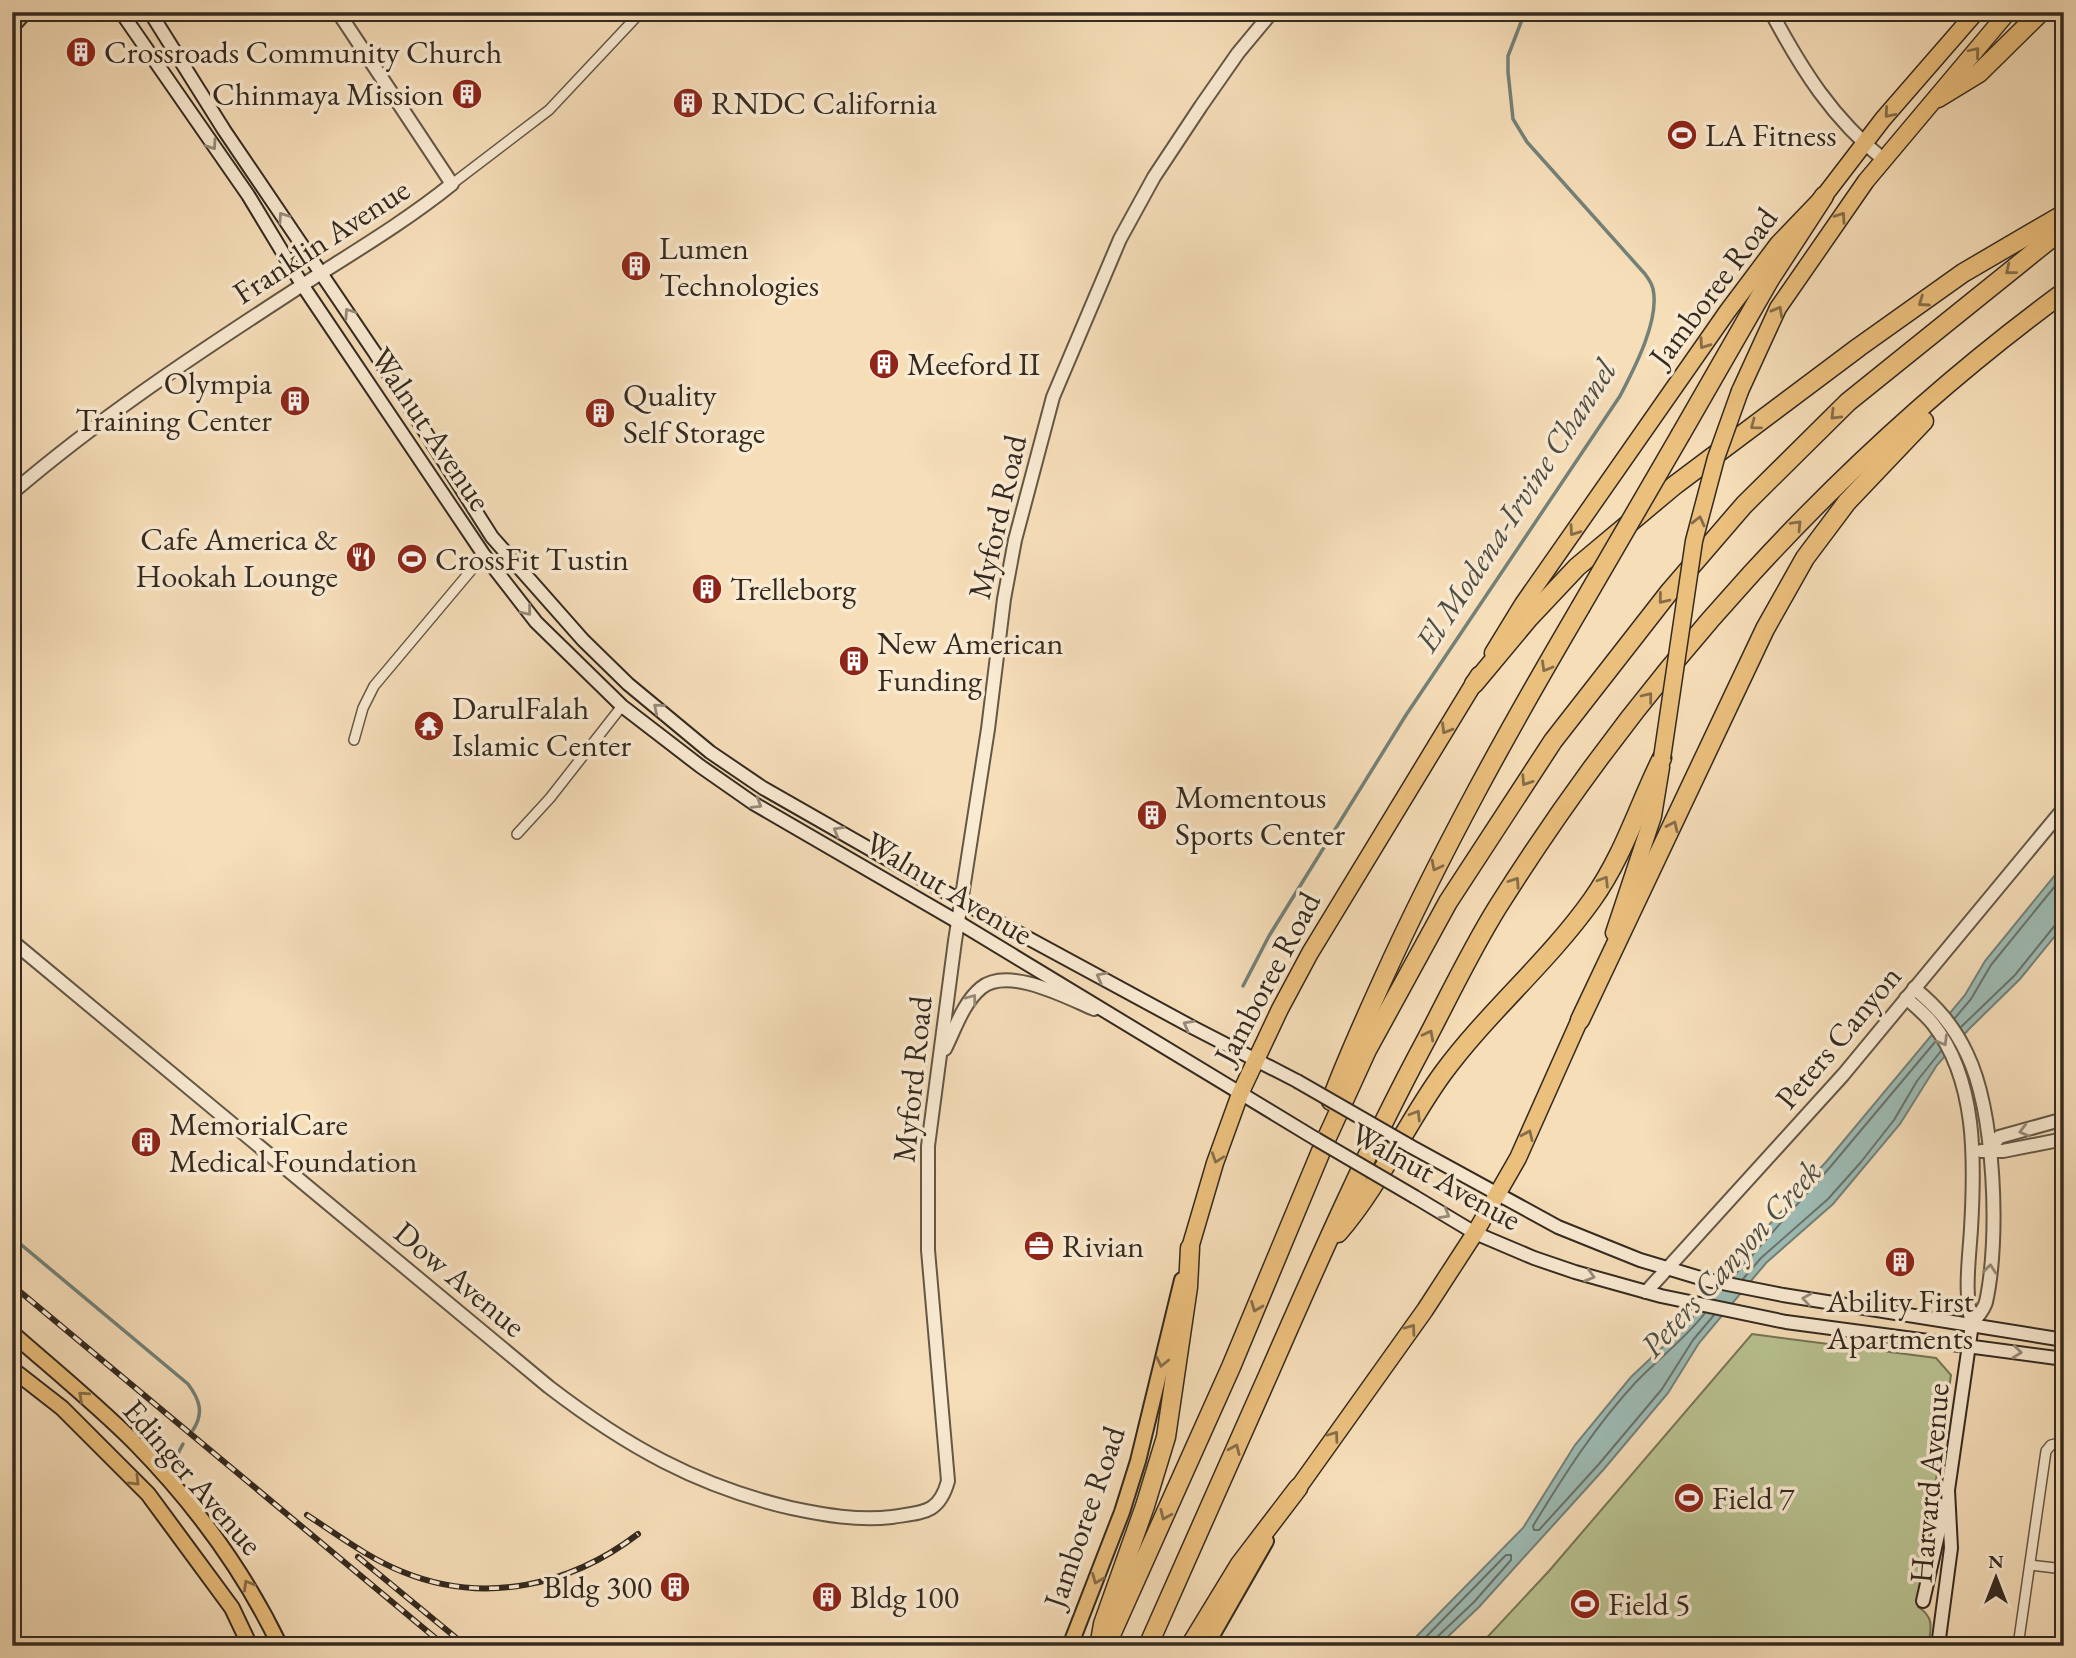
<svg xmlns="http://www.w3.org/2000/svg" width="2076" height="1658" viewBox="0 0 2076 1658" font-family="'EB Garamond',serif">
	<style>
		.green { fill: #b9c291; stroke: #767658; stroke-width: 2 }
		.water { fill: #9dbbb4; stroke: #738179; stroke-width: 2 }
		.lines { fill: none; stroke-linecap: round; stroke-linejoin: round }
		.shore { stroke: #68726a; stroke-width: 2 }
		.stream { stroke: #738179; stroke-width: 3.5 }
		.minor-casing { stroke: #645746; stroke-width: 12 }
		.tertiary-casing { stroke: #645746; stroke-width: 16 }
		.secondary-casing { stroke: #342a20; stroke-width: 16 }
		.primary-casing { stroke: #342a20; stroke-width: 18 }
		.trunk-casing { stroke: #342a20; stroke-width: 19 }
		.motorway-casing { stroke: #342a20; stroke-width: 21 }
		.minor { stroke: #f9ead2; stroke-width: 9 }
		.tertiary { stroke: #f9ead2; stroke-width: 12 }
		.secondary { stroke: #f9ead2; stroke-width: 12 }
		.primary { stroke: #ebbf7c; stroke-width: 14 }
		.trunk { stroke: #ebbf7c; stroke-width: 16 }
		.motorway { stroke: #ebbf7c; stroke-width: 18 }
		.rail-casing { stroke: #342a20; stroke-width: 6 }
		.rail { stroke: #f9ead2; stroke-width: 3.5; stroke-dasharray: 10; stroke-linecap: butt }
		.secondary-bridge-casing { stroke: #342a20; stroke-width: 16; stroke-linecap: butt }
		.trunk-bridge-casing { stroke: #342a20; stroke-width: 19; stroke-linecap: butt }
		.motorway-bridge-casing { stroke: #342a20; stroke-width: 21; stroke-linecap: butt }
		.secondary-bridge { stroke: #f9ead2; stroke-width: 12 }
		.trunk-bridge { stroke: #ebbf7c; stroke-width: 16 }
		.motorway-bridge { stroke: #ebbf7c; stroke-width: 18 }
		.oneway { stroke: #866d49 }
		.oneway2 { stroke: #968a79 }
		.labels { text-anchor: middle; stroke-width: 7; stroke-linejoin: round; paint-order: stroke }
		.poi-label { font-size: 32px; fill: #342a20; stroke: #f9ead2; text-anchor: start }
		.street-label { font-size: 32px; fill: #342a20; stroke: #f9ead2 }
		.water-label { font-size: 33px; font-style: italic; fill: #4e4e45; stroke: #f9ead2 }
	</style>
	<rect width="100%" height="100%" fill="#f6deb9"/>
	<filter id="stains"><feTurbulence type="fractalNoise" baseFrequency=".00286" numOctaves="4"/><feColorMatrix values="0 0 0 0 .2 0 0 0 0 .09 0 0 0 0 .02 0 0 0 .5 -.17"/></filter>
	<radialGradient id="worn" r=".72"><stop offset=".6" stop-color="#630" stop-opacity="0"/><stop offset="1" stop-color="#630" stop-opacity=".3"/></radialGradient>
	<!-- green -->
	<path class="green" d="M1752,1334L1936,1358L1951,1375L1918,1607C1935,1617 1931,1629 1928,1646H1479L1549,1571Z"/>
	<!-- water -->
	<path class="water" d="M2064,864V925L2020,979L1969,1029L1937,1065L1900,1124L1833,1204L1766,1263L1699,1343L1668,1393L1604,1469L1479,1607L1438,1646H1407L1523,1528L1575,1445L1631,1377L1687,1324L1739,1258L1826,1162L1965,995L1985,961Z"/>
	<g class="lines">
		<!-- shore -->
		<g class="shore">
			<path d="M1955,1018L1971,999L1991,965L2064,875"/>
			<path d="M1961,1027L2015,975L2056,924L2064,921"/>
			<path d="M1733,1277L1831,1166L1935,1042"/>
			<path d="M1743,1279L1761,1258L1828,1199L1861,1162L1894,1120L1917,1081L1941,1051"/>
			<path d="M1705,1313C1685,1339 1659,1358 1636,1382C1596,1425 1564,1475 1533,1526L1534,1530H1539L1599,1464L1662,1389L1693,1340L1714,1315"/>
			<path d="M1417,1646L1506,1555H1511V1560L1474,1602L1436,1638L1434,1646"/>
		</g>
		<!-- stream -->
		<g class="stream">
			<path d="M1243,986L1269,936L1406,715L1620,396C1634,369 1660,320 1653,289C1652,284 1648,278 1645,274L1527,142L1513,119L1508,72V56L1525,12"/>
			<path d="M12,1237L188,1384C200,1400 204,1413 193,1430"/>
			<path d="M175,1459L183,1444"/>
		</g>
		<!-- minor casing -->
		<g class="minor-casing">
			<g id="minor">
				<path d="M452,184L549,110L641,12"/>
				<path d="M354,740L363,708L374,686L484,555"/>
				<path d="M517,834L550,798L622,706"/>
				<path d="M2030,1565L2064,1569"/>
				<path d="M2018,1646L2046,1451L2051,1445L2064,1442"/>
			</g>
		</g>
		<!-- tertiary casing -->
		<g class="tertiary-casing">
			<g id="tertiary">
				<path d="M1771,12C1802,70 1832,118 1884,160"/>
				<path d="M12,493C97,420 190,358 284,297C340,260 400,226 452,184L338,12"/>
				<path d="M12,941L549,1387C626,1446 697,1486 791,1508C824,1515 858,1521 892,1517C923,1512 939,1514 948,1481L928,1250V1146L955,941L988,729L1004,599L1015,540L1053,397L1120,239L1154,177L1201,106L1238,53L1272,12"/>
				<path d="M1914,988C1937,1007 1954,1026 1967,1054C1995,1112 2000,1239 1986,1302C1984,1310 1976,1318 1972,1324"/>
				<path d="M1906,998C1915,1006 1925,1014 1933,1024C1977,1080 1975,1161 1971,1229C1969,1261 1964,1293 1972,1324"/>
				<path d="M945,1049C955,1029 963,1003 981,988C1008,966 1066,997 1094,1009"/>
				<path d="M1989,1150L1999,1137L2064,1119"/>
				<path d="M1981,1151H2003L2064,1139"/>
				<path d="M1646,1292L1843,1075L2064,808"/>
			</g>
		</g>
		<!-- secondary casing -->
		<g class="secondary-casing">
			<g id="secondary">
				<path d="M121,12L248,195L303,286L484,555L536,622L622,706L700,766L753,803L958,922L1316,1139"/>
				<path d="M150,12L224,130L375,353L492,537L583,640L628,684L710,752L763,788L989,917L1192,1027L1297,1081"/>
				<path d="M1410,1146L1558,1227L1640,1260L1707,1280L1783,1295L2064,1340"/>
				<path d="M1415,1197L1475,1233L1534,1258L1575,1272L1661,1296L1786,1322L2064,1359"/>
				<path d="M1923,1601L1945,1504"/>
				<path d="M1938,1646L1951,1548L1948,1490L1972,1324"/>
			</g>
		</g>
		<!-- primary casing -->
		<g class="primary-casing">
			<g id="primary">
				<path d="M12,26L25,12"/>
				<path d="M12,1333C53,1369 96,1404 135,1443C193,1502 244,1571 280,1646"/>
				<path d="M12,1369L62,1408L148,1494L232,1608L250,1646"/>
				<path d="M1070,1646L1122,1512L1138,1461L1182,1280"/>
				<path d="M1206,1646L1266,1541"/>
			</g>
		</g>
		<!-- trunk casing -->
		<g class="trunk-casing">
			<g id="trunk">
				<path d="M1740,391L1778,308L1866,181L2008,12"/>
				<path d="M1493,653L1523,604L1727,312L1778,244L1824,196L1883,119L1976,12"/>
				<path d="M1614,933L1653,816L1661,767"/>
				<path d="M1190,1248L1215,1163L1240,1094L1280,1009L1310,953L1479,675"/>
				<path d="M1298,1488L1425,1310L1475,1233L1518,1158L1584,1010"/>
			</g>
		</g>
		<!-- motorway casing -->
		<g class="motorway-casing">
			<g id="motorway">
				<path d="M1938,98L1979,73L2041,12"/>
				<path d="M1681,434L1770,279L1824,196"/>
				<path d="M1474,684L1529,618L1577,567L1675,485L1859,347L1963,273L2064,214"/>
				<path d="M1580,1020L1765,629L1805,558L1847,502L1924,421"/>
				<path d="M1331,1101C1346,1060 1365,1019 1383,979C1441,851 1509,729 1580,608"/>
				<path d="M1338,1233C1380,1185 1405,1125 1443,1073C1488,1012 1548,962 1592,900C1624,855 1638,806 1662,758"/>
				<path d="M1100,1641L1103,1624L1145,1506L1166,1437L1188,1287L1190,1248"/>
				<path d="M1106,1646L1231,1367L1324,1144L1367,1050L1448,902L1553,741L1670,591L1744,505L1848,402L2064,228"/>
				<path d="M1148,1646C1189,1554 1229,1463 1270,1371C1319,1259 1368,1148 1426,1040C1449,996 1471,950 1497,908C1646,671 1838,458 2064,292"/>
				<path d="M1190,1646L1240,1564L1298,1488"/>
			</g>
		</g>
		<!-- minor -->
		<use href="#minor" class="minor"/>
		<!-- tertiary -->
		<use href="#tertiary" class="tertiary"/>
		<!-- secondary -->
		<use href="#secondary" class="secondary"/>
		<!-- primary -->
		<use href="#primary" class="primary"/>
		<!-- trunk -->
		<use href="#trunk" class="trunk"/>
		<!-- motorway -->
		<use href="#motorway" class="motorway"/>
		<!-- rail casing -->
		<g class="rail-casing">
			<g id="rail">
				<path d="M12,1285L445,1646"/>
				<path d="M307,1515C338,1535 368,1558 403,1572C484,1605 570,1586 638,1534"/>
				<path d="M358,1557L466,1646"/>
			</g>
		</g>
		<!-- rail -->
		<use href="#rail" class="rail"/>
		<!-- secondary-bridge casing -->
		<g class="secondary-bridge-casing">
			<g id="secondary-bridge">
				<path d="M1297,1081L1410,1146"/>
				<path d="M1316,1139L1415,1197"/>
			</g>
		</g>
		<!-- trunk-bridge casing -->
		<g class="trunk-bridge-casing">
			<path id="trunk-bridge" d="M1662,758L1694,541L1716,458L1740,391"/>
		</g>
		<!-- motorway-bridge casing -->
		<g class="motorway-bridge-casing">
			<path id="motorway-bridge" d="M1580,608L1681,434"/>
		</g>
		<!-- secondary-bridge -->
		<use href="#secondary-bridge" class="secondary-bridge"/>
		<!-- trunk-bridge -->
		<use href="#trunk-bridge" class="trunk-bridge"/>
		<!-- motorway-bridge -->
		<use href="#motorway-bridge" class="motorway-bridge"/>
	</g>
	<!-- one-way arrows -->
	<defs><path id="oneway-chevron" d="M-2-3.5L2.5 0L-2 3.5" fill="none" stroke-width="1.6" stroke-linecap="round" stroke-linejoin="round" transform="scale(1.75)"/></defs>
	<g class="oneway">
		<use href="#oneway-chevron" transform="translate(1975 52) rotate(-50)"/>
		<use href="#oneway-chevron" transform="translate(1889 113) rotate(131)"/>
		<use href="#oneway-chevron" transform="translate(1841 217) rotate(-55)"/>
		<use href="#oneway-chevron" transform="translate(2010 270) rotate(141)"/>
		<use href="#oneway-chevron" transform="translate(1923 302) rotate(145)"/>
		<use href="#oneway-chevron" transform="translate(1778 311) rotate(-61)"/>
		<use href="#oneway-chevron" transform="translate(1704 344) rotate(125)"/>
		<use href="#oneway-chevron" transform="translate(1835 415) rotate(135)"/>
		<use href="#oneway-chevron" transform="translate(1755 425) rotate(143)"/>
		<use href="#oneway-chevron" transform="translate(1699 521) rotate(-76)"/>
		<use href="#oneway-chevron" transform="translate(1797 525) rotate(-46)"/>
		<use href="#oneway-chevron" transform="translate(1574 531) rotate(125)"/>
		<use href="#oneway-chevron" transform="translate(1663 599) rotate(129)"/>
		<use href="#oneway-chevron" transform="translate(1546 667) rotate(120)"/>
		<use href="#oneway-chevron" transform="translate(1648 697) rotate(-52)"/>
		<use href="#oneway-chevron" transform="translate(1446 729) rotate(121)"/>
		<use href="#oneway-chevron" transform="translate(1526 781) rotate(123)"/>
		<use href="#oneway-chevron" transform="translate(1673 826) rotate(-65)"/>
		<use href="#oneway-chevron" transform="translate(1436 866) rotate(117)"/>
		<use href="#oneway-chevron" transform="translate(1604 881) rotate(-58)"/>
		<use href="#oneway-chevron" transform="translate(1515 882) rotate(-56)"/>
		<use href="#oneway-chevron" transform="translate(1429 1035) rotate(-62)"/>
		<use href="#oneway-chevron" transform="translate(1416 1115) rotate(-58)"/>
		<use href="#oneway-chevron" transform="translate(1528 1135) rotate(-66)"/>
		<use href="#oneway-chevron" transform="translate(1217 1158) rotate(109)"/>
		<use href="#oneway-chevron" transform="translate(1256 1307) rotate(112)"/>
		<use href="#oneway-chevron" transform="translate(1411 1329) rotate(-54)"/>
		<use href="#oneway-chevron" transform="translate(1162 1362) rotate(103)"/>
		<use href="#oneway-chevron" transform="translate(83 1396) rotate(-138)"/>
		<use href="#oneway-chevron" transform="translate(1334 1436) rotate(-54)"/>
		<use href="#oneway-chevron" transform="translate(1235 1449) rotate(-66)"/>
		<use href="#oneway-chevron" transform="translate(135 1481) rotate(45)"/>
		<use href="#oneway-chevron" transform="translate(1165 1515) rotate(114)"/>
		<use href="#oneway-chevron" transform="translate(1097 1579) rotate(112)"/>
		<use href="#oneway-chevron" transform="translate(248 1585) rotate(-120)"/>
	</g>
	<g class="oneway2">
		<use href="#oneway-chevron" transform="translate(212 145) rotate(55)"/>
		<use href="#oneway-chevron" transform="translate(283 217) rotate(-124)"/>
		<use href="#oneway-chevron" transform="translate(349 313) rotate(-124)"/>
		<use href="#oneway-chevron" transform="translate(527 611) rotate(51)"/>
		<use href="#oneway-chevron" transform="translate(658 708) rotate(-140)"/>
		<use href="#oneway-chevron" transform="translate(757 804) rotate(32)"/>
		<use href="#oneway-chevron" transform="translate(838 831) rotate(-150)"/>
		<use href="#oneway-chevron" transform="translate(1101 977) rotate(-152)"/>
		<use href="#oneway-chevron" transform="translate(972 999) rotate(-53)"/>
		<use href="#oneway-chevron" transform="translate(1188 1025) rotate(-151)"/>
		<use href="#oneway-chevron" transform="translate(1943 1041) rotate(59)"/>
		<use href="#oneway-chevron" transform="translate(2024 1131) rotate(165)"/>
		<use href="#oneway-chevron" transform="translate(1445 1214) rotate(30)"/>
		<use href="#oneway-chevron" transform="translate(1990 1269) rotate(-84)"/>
		<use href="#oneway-chevron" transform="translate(1590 1276) rotate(16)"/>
		<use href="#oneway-chevron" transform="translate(1807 1299) rotate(-171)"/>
		<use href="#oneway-chevron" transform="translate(2017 1352) rotate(6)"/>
	</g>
	<!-- icons -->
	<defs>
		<g id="building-disc" transform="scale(1.575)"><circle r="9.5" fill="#8f2418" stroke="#f9ead2"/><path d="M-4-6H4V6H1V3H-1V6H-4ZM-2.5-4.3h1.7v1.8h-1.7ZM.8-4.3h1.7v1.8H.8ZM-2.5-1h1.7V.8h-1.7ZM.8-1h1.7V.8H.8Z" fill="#fff"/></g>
		<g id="stadium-disc" transform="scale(1.575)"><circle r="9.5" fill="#8f2418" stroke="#f9ead2"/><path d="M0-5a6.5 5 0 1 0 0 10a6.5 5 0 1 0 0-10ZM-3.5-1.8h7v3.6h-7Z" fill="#fff"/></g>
		<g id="restaurant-disc" transform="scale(1.575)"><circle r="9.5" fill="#8f2418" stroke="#f9ead2"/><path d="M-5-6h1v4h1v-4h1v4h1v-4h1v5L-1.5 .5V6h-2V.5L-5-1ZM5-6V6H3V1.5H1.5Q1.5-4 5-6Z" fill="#fff"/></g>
		<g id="temple-disc" transform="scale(1.575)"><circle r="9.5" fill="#8f2418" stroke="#f9ead2"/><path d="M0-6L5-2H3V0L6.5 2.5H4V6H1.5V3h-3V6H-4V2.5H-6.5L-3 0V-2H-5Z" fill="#fff"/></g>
		<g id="office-disc" transform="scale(1.575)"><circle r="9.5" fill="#8f2418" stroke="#f9ead2"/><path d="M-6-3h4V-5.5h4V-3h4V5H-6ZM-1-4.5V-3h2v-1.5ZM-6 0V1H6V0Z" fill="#fff"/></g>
	</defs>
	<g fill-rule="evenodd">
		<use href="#building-disc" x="81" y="52"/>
		<use href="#building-disc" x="467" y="94"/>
		<use href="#building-disc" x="688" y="103"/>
		<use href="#stadium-disc" x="1682" y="135"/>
		<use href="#building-disc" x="636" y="266"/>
		<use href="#building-disc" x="884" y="364"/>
		<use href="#building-disc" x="295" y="401"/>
		<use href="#building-disc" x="600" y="413"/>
		<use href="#restaurant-disc" x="361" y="557"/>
		<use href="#stadium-disc" x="412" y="559"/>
		<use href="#building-disc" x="707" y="589"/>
		<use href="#building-disc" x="854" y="661"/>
		<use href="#temple-disc" x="429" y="726"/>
		<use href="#building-disc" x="1152" y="815"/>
		<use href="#building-disc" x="146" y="1142"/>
		<use href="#office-disc" x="1039" y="1246"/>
		<use href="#building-disc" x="1900" y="1262"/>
		<use href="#stadium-disc" x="1689" y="1498"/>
		<use href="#building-disc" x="675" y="1587"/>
		<use href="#building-disc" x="827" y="1597"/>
		<use href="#stadium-disc" x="1585" y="1604"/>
	</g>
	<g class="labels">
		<!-- poi labels -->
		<g class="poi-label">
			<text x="104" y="63">Crossroads Community Church</text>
			<text x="444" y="105" text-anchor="end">Chinmaya Mission</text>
			<text x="711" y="114">RNDC California</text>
			<text x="1705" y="146">LA Fitness</text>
			<text x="659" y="259">Lumen<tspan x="659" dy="37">Technologies</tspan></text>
			<text x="907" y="375">Meeford II</text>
			<text x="272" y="394" text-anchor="end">Olympia<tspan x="272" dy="37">Training Center</tspan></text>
			<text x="623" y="406">Quality<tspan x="623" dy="37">Self Storage</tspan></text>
			<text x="338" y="550" text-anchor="end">Cafe America &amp;<tspan x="338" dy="37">Hookah Lounge</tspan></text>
			<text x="435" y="570">CrossFit Tustin</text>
			<text x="730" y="600">Trelleborg</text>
			<text x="877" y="654">New American<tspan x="877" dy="37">Funding</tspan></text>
			<text x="452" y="719">DarulFalah<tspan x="452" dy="37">Islamic Center</tspan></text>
			<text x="1175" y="808">Momentous<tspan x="1175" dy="37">Sports Center</tspan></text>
			<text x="169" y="1135">MemorialCare<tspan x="169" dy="37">Medical Foundation</tspan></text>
			<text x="1062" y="1257">Rivian</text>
			<text x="1900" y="1312" text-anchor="middle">Ability First<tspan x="1900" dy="37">Apartments</tspan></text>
			<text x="1712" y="1509">Field 7</text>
			<text x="652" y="1598" text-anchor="end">Bldg 300</text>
			<text x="850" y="1608">Bldg 100</text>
			<text x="1608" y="1615">Field 5</text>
		</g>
		<!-- street labels -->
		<g class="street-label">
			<text transform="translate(321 241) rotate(-33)" y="11">Franklin Avenue</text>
			<text transform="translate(1713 287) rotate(-53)" y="11">Jamboree Road</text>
			<text transform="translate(431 429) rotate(56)" y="11">Walnut Avenue</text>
			<text transform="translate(997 517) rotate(-77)" y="11">Myford Road</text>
			<text transform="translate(949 888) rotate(31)" y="11">Walnut Avenue</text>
			<text transform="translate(1267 978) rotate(-62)" y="11">Jamboree Road</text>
			<text transform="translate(1838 1037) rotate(-50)" y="11">Peters Canyon</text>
			<text transform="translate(912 1079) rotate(-84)" y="11">Myford Road</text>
			<text transform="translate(1436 1176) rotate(29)" y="11">Walnut Avenue</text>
			<text transform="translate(460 1279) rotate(40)" y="11">Dow Avenue</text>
			<text transform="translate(193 1477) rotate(49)" y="11">Edinger Avenue</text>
			<text transform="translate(1929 1483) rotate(-85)" y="11">Harvard Avenue</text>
			<text transform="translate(1084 1517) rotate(-71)" y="11">Jamboree Road</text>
		</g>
		<!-- water labels -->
		<g class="water-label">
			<text transform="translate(1515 505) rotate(-57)" y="12">El Modena-Irvine Channel</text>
			<text transform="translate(1730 1258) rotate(-48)" y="12">Peters Canyon Creek</text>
		</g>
	</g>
	<!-- margin -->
	<rect width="2076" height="1658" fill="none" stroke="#f6deb9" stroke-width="42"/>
	<rect x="14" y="14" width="2048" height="1630" fill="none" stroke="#342a20" stroke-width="3.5"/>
	<rect x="21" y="21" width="2034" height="1616" fill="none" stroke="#342a20" stroke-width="2"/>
	<!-- north arrow -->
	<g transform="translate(1996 1578)" stroke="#f9ead2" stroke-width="5" paint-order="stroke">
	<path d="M0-5L12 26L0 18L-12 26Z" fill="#342a20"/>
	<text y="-10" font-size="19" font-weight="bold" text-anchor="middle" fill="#342a20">N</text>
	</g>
	<rect width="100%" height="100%" filter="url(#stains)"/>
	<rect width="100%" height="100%" fill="url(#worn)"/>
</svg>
